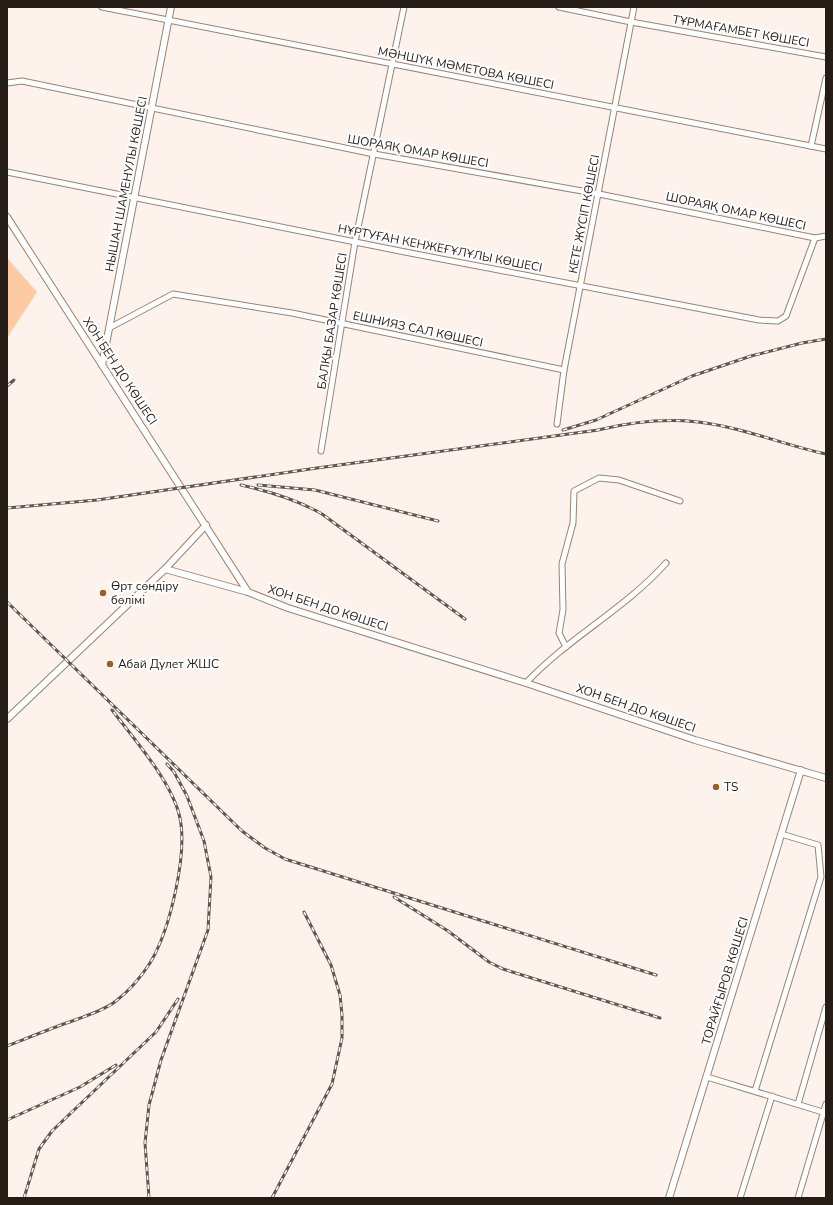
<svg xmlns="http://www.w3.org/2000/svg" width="833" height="1205" viewBox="0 0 833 1205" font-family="'Nunito Sans',sans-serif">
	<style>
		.green { fill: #fdcaa3 }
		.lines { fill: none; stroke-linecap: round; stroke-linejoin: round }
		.minor-casing { stroke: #998372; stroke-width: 7 }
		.tertiary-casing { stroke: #998372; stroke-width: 8 }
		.minor { stroke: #fff; stroke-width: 5 }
		.tertiary { stroke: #fff; stroke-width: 6 }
		.rail-casing { stroke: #5f564f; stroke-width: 3 }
		.rail { stroke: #fff; stroke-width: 1.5; stroke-dasharray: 4.5; stroke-linecap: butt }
		.poi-dot { fill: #9c5e24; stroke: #fff; stroke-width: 1.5 }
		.labels { text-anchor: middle; stroke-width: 4; stroke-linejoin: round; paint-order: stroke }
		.street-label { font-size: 12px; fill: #251c15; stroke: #fff }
		.poi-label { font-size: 12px; fill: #251c15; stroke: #fff; text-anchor: start }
	</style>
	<rect width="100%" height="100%" fill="#fdf3ec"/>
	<!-- green -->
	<path class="green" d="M7,258L37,292L7,338Z"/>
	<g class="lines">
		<!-- minor casing -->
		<g class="minor-casing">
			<g id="minor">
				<path d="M102,7L826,149"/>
				<path d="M559,7L631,22L826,57"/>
				<path d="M7,83L22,81L374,154L599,194L815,238L826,236"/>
				<path d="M811,146L826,78"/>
				<path d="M7,172L405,252L759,320L778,321L786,316L815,238"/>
				<path d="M109,328L173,294L292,313L564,370"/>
				<path d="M557,424L564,370L634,7"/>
				<path d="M321,451L355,242L404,7"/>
				<path d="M566,647L559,633L563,610L562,564L573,523L574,491L599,478L619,480L680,501"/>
				<path d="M526,683C568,638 625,609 666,563"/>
				<path d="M707,1077L826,1113"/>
				<path d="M755,1091L821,877L818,845L781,834"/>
				<path d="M798,1104L826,1007"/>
				<path d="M740,1198L772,1096"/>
				<path d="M798,1198L826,1104"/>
			</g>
		</g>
		<!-- tertiary casing -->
		<g class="tertiary-casing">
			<g id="tertiary">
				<path d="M7,217L248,592L288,608L526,683L695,740L826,778"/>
				<path d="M102,365L171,7"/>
				<path d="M165,569L248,592"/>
				<path d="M7,719L165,569L206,525"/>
				<path d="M669,1198L801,770"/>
			</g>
		</g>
		<!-- minor -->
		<use href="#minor" class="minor"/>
		<!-- tertiary -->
		<use href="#tertiary" class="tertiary"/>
		<!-- rail casing -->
		<g class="rail-casing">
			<g id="rail">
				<path d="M7,386L14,380"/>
				<path d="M563,430L596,420L692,376L751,356L802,343L826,339"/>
				<path d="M241,485C268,491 298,500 322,514L465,619"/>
				<path d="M258,485L315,490L438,521"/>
				<path d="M7,508L97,500L317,468L598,430C631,422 663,418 698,422C742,427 784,445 826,454"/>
				<path d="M7,602L242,831L265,848L285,859L656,975"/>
				<path d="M394,897L448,931L489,962L503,969L660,1018"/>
				<path d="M7,1046C30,1037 52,1028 75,1020C88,1015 105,1010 116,1001C129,991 141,977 150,963C170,930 189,851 179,814C170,780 134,739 112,710"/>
				<path d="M7,1120L80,1087L116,1065"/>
				<path d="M24,1198L39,1149L52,1131L156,1032L178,999"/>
				<path d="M149,1198L145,1143L149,1105L161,1060L208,930L211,877L204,841L187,796L174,772L167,764"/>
				<path d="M272,1198L332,1084L342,1038V1015L340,995L331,965L304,912"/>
			</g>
		</g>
		<!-- rail -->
		<use href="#rail" class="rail"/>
	</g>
	<!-- markers -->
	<g class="poi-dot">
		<circle cx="103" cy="593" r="4"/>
		<circle cx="110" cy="664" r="4"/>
		<circle cx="716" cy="787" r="4"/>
	</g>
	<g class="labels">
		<!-- street labels -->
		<g class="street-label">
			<text transform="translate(741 31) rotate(10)" y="4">ТҰРМАҒАМБЕТ КӨШЕСІ</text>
			<text transform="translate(466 68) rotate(11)" y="4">МӘНШҮК МӘМЕТОВА КӨШЕСІ</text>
			<text transform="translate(418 151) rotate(10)" y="4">ШОРАЯҚ ОМАР КӨШЕСІ</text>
			<text transform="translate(126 184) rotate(-79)" y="4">НЫШАН ШАМЕНУЛЫ КӨШЕСІ</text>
			<text transform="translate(736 211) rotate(12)" y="4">ШОРАЯҚ ОМАР КӨШЕСІ</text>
			<text transform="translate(584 214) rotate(-79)" y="4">КЕТЕ ЖҮСІП КӨШЕСІ</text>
			<text transform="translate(440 248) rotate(11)" y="4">НҰРТУҒАН КЕНЖЕҒҰЛҰЛЫ КӨШЕСІ</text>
			<text transform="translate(332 321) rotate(-81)" y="4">БАЛҚЫ БАЗАР КӨШЕСІ</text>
			<text transform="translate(418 329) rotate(12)" y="4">ЕШНИЯЗ САЛ КӨШЕСІ</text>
			<text transform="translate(120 371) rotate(57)" y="4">ХОН БЕН ДО КӨШЕСІ</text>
			<text transform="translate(328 608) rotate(18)" y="4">ХОН БЕН ДО КӨШЕСІ</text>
			<text transform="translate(636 708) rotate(19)" y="4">ХОН БЕН ДО КӨШЕСІ</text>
			<text transform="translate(725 981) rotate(-73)" y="4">ТОРАЙҒЫРОВ КӨШЕСІ</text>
		</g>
		<!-- poi labels -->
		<g class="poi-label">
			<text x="111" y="590">Өрт сөндіру<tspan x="111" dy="14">бөлімі</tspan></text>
			<text x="118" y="668">Абай Дулет ЖШС</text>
			<text x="724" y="791">TS</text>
		</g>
	</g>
	<!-- border -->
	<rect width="833" height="1205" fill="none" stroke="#251c15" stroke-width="16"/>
</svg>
